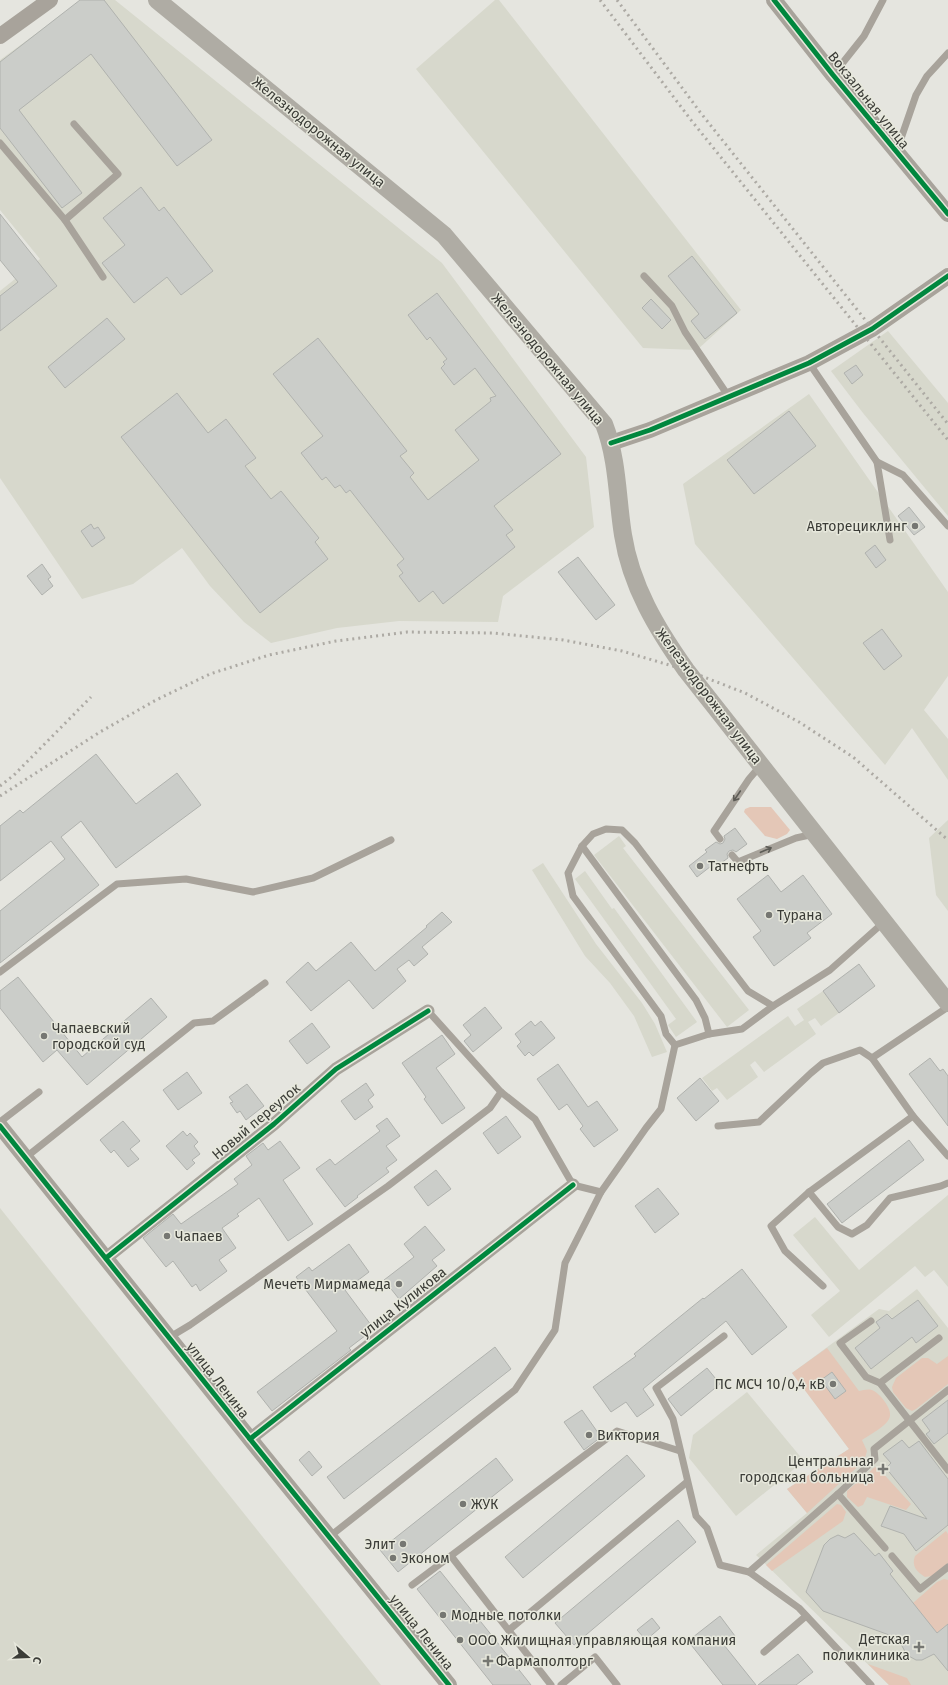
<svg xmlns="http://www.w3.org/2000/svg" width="948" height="1685" viewBox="0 0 948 1685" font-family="'Fira Sans',sans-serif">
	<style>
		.built { fill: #d7d8cc }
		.green { fill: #e4c7b7 }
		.building { fill: #cbcdc9; stroke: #b0b2ae }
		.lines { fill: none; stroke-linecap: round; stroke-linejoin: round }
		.service { stroke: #a8a39b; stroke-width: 7 }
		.minor { stroke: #a8a39b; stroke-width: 13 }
		.tertiary { stroke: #a8a39b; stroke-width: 16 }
		.secondary { stroke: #afaca4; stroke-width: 18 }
		.rail { stroke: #adaaa4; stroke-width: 3; stroke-dasharray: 2 4; stroke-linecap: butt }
		.cycleway-casing { stroke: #e7e8dc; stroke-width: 8 }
		.cycleway { stroke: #00873e; stroke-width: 5 }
		.oneway { stroke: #5c5b55 }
		.poi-dot { fill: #767772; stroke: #e7e8dc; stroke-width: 1.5 }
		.labels { text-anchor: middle; stroke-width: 3; stroke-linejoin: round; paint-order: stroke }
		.street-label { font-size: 14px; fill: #3b3c37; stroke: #e7e8dc }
		.poi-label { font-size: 14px; fill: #3b3c37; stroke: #e7e8dc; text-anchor: start }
	</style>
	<rect width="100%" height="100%" fill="#e5e5df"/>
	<!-- built -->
	<g class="built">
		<path d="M82,0H115L442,263L586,457L594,527L503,596L498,622L399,621L337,628L271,643L244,622L210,586L182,548L133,584L82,599L0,478V291L40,259L0,210V60Z"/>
		<path d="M495,0H499L741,310L697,350L643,348L416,69Z"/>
		<path d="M888,331L948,403V516L863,413L831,371Z"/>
		<path d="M809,394L948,592V676L924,710L948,739V780L912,728L885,765L695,544L683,484Z"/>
		<path d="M948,820V911L936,895L929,838Z"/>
		<path d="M619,836L626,846L623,848L749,1010L727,1027L594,855Z"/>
		<path d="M543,863L596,944L642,1003L655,1024L667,1052L652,1057L634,1016L610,983L585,956L532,870Z"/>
		<path d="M585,871L612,909L614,908L697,1022L676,1037L668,1025L676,1019L575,879Z"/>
		<path d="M823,991L839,1013L821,1026L815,1018L808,1022L816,1034L764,1072L755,1061L750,1065L758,1077L727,1100L717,1088L712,1091L702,1078L788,1016L795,1026L804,1020L797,1009Z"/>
		<path d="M948,1195V1287L934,1270L925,1277L915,1266L829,1337L811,1315L840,1291L793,1235L815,1217L859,1270Z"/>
		<path d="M0,1208L381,1685H0Z"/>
		<path d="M917,1289L948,1328V1685H889L756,1555L807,1513L787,1489L849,1449L792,1373L879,1309L889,1311Z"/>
		<path d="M747,1392L804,1461L736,1516L689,1458L693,1435Z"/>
	</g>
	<!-- green -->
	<g class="green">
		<path d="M750,807H771L790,830L787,834L777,839L765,836L744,812L745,809Z"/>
		<path d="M827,1348L859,1391C864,1390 869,1388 874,1391C882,1396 894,1411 889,1419C886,1426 868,1436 862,1440L867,1451L864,1461L807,1513L787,1489L849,1449L792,1373Z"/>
		<path d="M948,1356V1384L916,1409L912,1411L906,1408L893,1392L892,1387L896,1378L922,1358H928L937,1364Z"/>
		<path d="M875,1467L879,1469L911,1504L906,1510L867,1497L863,1505L858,1507L847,1497V1491Z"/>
		<path d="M837,1504L841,1505L846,1512L843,1521L772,1571L766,1565Z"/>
		<path d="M946,1531L948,1534V1563L932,1576L925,1577C917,1572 911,1566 915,1556Z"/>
		<path d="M944,1579L948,1580V1624L937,1633L913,1603L937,1582Z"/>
		<path d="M868,1664L907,1678L911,1685H889Z"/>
	</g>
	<!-- building -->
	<g class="building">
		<path d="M80,0H104L212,140L177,166L91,54L19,110L82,193L62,208L0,128V62Z"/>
		<path d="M141,187L159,211L164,207L213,271L181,295L167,277L134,303L102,263L125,245L103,218Z"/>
		<path d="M0,214L57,286L0,331V296L18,282L0,260Z"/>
		<path d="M692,256L737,313L705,339L691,321L699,314L668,276Z"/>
		<path d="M437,293L561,454L494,506L513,530L506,535L515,547L443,604L433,591L419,602L399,576L403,573L397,565L404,559L350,490L346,493L340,485L335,488L326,477L322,480L301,453L323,436L273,374L318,338L407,451L400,456L414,473L410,477L428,500L479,460L455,430L491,401L490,398L496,396L475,368L454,385L441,368L445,364L443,362L447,359L430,337L427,340L408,315Z"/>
		<path d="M651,299L671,320L662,329L642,308Z"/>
		<path d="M107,318L125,339L65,388L48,367Z"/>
		<path d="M856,365L863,375L852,384L844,373Z"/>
		<path d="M177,393L208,433L226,419L256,458L245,466L271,499L281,491L319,538L315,542L328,559L260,613L121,437Z"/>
		<path d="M789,411L816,446L754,494L727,460Z"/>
		<path d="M909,507L925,527L914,535L898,516Z"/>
		<path d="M91,524L94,529L98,527L105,538L92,547L81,531Z"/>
		<path d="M875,545L886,560L876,568L865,553Z"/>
		<path d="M578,557L615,605L596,620L558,572Z"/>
		<path d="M42,564L51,577L48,579L53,586L42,595L27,576Z"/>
		<path d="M882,629L902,656L884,670L863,643Z"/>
		<path d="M96,754L136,804L177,773L201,805L116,868L81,821L61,837L99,885L0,963V911L65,859L51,841L0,881V826L20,810L23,813Z"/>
		<path d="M735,828L747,844L736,852L733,850L729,851L727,854L728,858L717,866L715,863L697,877L689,866L707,852L705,850L716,842L720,844L723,843L725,839L724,836Z"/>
		<path d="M768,875L781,892L803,875L832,914L807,933L811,938L774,966L753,937L761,931L737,899Z"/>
		<path d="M442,912L452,922L422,947L428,954L414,966L409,960L397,969L406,981L373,1009L349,980L311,1011L286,982L308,962L316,971L351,942L375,971L427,927L426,926Z"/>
		<path d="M859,964L875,986L839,1013L823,991Z"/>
		<path d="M18,977L82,1057L151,998L167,1017L87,1085L57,1050L43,1062L0,1008V991Z"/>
		<path d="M485,1007L502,1028L473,1052L464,1041L471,1035L463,1025Z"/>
		<path d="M531,1021L535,1026L541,1021L555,1038L533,1056L529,1052L525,1056L517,1046L521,1042L515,1034Z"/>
		<path d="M312,1023L330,1047L307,1064L289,1041Z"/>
		<path d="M442,1035L455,1054L436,1068L465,1108L442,1124L424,1099L426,1097L402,1063Z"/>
		<path d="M930,1058L940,1071L943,1069L948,1076V1126L909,1074Z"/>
		<path d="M558,1064L588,1107L597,1101L618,1130L594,1147L580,1129L583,1126L567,1104L559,1110L537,1079Z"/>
		<path d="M187,1072L202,1093L178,1110L163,1090Z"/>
		<path d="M700,1078L719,1101L696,1121L677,1098Z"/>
		<path d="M366,1083L374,1095L368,1100L373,1107L355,1120L341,1101Z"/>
		<path d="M247,1084L264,1106L246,1120L240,1111L237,1113L230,1103L233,1102L229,1097Z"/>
		<path d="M506,1116L521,1137L498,1154L483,1133Z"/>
		<path d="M387,1118L400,1136L386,1146L397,1160L386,1168L389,1172L357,1196L358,1197L345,1207L316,1169L330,1159L335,1165L380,1131L376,1126Z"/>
		<path d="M123,1121L140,1141L130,1149L139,1159L128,1167L114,1150L111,1153L100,1140Z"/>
		<path d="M183,1131L187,1136L190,1133L198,1142L194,1146L200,1154L192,1160L195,1163L187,1170L166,1146Z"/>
		<path d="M909,1140L924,1160L842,1223L827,1204Z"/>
		<path d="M280,1141L300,1168L283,1180L313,1224L288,1241L259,1198L237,1214L239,1216L222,1228L236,1248L219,1260L227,1271L200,1291L196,1284L192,1287L173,1261L166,1267L143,1238L173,1214L181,1224L238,1184L234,1179L252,1165L246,1156L263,1143L268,1150Z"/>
		<path d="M436,1170L451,1189L428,1206L414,1187Z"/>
		<path d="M658,1188L679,1214L655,1233L635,1206Z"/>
		<path d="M425,1226L445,1250L432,1260L437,1266L399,1299L384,1280L414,1257L404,1244Z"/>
		<path d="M349,1244L369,1272L345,1290L374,1329L349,1348L351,1350L272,1411L257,1392L337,1331L296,1277L309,1267L312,1271Z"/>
		<path d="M742,1269L787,1327L752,1355L726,1321L643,1389L654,1405L637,1417L626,1402L611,1412L593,1387L636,1356L634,1354L703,1298L704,1299Z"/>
		<path d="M918,1300L938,1326L916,1343L912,1337L871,1369L855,1348L880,1328L876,1322L887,1314L892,1319Z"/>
		<path d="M495,1347L511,1369L344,1499L327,1477Z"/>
		<path d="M707,1368L720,1384L681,1416L668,1399Z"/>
		<path d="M832,1372L846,1391L835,1399L821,1380Z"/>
		<path d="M948,1400V1433L934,1444L926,1434L930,1431L922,1420Z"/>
		<path d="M582,1410L601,1437L584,1450L564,1422Z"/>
		<path d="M902,1440L909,1448L919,1441L948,1479V1525L916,1551L904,1534L881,1526L890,1506L927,1519L886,1468L891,1463L883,1454Z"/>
		<path d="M309,1451L322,1467L312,1476L299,1460Z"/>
		<path d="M627,1455L645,1476L523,1578L505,1557Z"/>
		<path d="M496,1458L513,1480L398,1572L380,1550Z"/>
		<path d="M678,1520L696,1542L574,1645L555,1623Z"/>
		<path d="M854,1533L875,1556L879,1553L893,1571L890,1574L937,1633L948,1624V1671L934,1654L922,1660H916L907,1655L902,1646L892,1636L823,1611L806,1592L824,1545L830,1539L838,1535L845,1538Z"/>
		<path d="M440,1571L493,1637L531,1685H493L417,1589Z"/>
		<path d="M720,1616L735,1636L724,1645L756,1685H723L688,1641Z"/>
		<path d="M652,1618L660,1628L646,1640L637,1630Z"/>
		<path d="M798,1654L813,1672L796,1685H758Z"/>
	</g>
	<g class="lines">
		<!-- service -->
		<g class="service">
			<path d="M833,75L864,36L883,0"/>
			<path d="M0,143L65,220L103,277"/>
			<path d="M897,150L916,95L927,76L948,53"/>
			<path d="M65,220L118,174L74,124"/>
			<path d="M644,276L672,306L685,332L729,397"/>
			<path d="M809,363L877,462L890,540"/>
			<path d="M877,462L903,475L948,526"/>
			<path d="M720,839L714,831L749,779L761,765"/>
			<path d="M582,846L696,1000L705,1018L709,1034"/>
			<path d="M732,855L738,862L796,838L814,834"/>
			<path d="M0,972L117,884L186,879L253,892L313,878L391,840"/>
			<path d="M948,1007L872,1058L913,1116L948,1156"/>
			<path d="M428,1011L501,1092L535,1119L573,1185L601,1192"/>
			<path d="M675,1045L666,1034L661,1016L573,896L568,873L582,846L593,834L606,829L622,830L635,843L748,991L773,1006"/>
			<path d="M0,1122L39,1092"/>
			<path d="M718,1126L759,1122L811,1073L823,1063L860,1050L872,1058"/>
			<path d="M25,1158L194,1023L213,1021L265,983"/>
			<path d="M809,1192L838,1227L852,1234L867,1225L890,1198L941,1186L948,1183"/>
			<path d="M823,1286L785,1251L771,1226L809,1192L913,1116"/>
			<path d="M871,1321L840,1343L866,1377L880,1383L948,1470"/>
			<path d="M724,1336L656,1388L673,1419L696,1516L707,1528L720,1565L749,1572L799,1608L871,1685"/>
			<path d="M170,1337L190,1325L388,1186L490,1108L501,1092"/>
			<path d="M880,1383L939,1338"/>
			<path d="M838,1494L885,1548"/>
			<path d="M329,1537L515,1390L555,1330L565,1263L601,1192L646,1128L661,1109L675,1045L709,1034L742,1029L773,1006L830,970L884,922"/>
			<path d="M451,1556L551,1685"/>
			<path d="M892,1556L920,1589L948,1567"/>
			<path d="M749,1572L838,1494L875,1459L874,1449L948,1390"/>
			<path d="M412,1585L617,1431L680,1451"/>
			<path d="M509,1630L687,1482"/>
			<path d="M764,1652L806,1616"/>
			<path d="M561,1685L595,1657L617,1685"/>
		</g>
		<!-- minor -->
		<g class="minor">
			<path d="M106,1258L274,1124L336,1069L428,1011"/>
			<path d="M250,1439L573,1185"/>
		</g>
		<!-- tertiary -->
		<g class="tertiary">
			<path d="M774,0L833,75L948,214"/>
			<path d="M0,36L50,0"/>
			<path d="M611,443L650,430L809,363L872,329L948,276"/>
			<path d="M0,1126L250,1439L449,1685"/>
		</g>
		<!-- secondary -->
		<path class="secondary" d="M157,0L444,235L604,424C618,460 617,498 623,535C631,586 657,629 686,670L948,1003"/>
		<!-- rail -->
		<g class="rail">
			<path d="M600,0L691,120L948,440"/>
			<path d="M617,0L700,112L948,424"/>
			<path d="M0,786L14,775L91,697"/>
			<path d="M0,796L100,732L156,700L210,674L269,655L336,641L407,632L493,633L563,640L622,651L686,670L745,693L799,722L853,757L948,840"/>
		</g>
		<!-- cycleway casing -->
		<g class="cycleway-casing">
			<g id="cycleway">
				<path d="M774,0L833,75L948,214"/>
				<path d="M611,443L650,430L809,363L872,329L948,276"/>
				<path d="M0,1126L250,1439L449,1685"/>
				<path d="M106,1258L274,1124L336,1069L428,1011"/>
				<path d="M250,1439L573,1185"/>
			</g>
		</g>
		<!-- cycleway -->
		<use href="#cycleway" class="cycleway"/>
	</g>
	<!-- one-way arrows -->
	<defs><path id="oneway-shaft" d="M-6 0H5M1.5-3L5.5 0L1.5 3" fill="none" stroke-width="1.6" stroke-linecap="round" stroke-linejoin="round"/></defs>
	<g class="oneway">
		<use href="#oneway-shaft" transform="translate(737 796) rotate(124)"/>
		<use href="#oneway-shaft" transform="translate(766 850) rotate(-23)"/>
	</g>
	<!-- markers -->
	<g class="poi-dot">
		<circle cx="915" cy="526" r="4"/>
		<circle cx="700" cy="866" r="4"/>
		<circle cx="769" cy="915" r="4"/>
		<circle cx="44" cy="1036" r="4"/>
		<circle cx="167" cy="1236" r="4"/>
		<circle cx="399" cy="1284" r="4"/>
		<circle cx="833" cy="1384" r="4"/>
		<circle cx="589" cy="1435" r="4"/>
		<path d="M881 1463h4v4h4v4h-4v4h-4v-4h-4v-4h4z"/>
		<circle cx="463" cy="1504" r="4"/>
		<circle cx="403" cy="1544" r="4"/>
		<circle cx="393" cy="1558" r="4"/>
		<circle cx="443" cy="1615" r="4"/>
		<circle cx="460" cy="1640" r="4"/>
		<path d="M917 1641h4v4h4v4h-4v4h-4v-4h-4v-4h4z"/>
		<path d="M486 1655h4v4h4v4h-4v4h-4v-4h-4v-4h4z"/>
	</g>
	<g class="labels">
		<!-- street labels -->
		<g class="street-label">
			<text transform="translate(869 100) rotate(51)" y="5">Вокзальная улица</text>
			<text transform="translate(319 132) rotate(39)" y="5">Железнодорожная улица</text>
			<text transform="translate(548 359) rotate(50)" y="5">Железнодорожная улица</text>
			<text transform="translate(709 696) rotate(53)" y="5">Железнодорожная улица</text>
			<text transform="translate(256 1121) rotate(-40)" y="5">Новый переулок</text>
			<text transform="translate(403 1302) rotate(-38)" y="5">улица Куликова</text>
			<text transform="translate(218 1380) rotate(52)" y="5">улица Ленина</text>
			<text transform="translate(422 1632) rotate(51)" y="5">улица Ленина</text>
		</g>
		<!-- poi labels -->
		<g class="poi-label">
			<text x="907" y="531" text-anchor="end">Авторециклинг</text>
			<text x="708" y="871">Татнефть</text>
			<text x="777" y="920">Турана</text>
			<text x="52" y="1033">Чапаевский<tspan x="52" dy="16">городской суд</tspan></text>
			<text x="175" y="1241">Чапаев</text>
			<text x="391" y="1289" text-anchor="end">Мечеть Мирмамеда</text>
			<text x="825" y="1389" text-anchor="end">ПС МСЧ 10/0,4 кВ</text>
			<text x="597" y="1440">Виктория</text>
			<text x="874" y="1466" text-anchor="end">Центральная<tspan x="874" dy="16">городская больница</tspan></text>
			<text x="471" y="1509">ЖУК</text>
			<text x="395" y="1549" text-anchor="end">Элит</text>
			<text x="401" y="1563">Эконом</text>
			<text x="451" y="1620">Модные потолки</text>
			<text x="910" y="1644" text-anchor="end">Детская<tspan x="910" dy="16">поликлиника</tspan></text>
			<text x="468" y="1645">ООО Жилищная управляющая компания</text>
			<text x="496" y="1666">Фармаполторг</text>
		</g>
	</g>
	<!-- north arrow -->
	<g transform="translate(28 1657) rotate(109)" stroke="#e7e8dc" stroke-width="3" paint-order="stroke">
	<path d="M0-3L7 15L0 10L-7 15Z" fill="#3b3c37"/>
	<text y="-6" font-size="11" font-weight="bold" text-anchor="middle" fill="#3b3c37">С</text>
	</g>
</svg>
